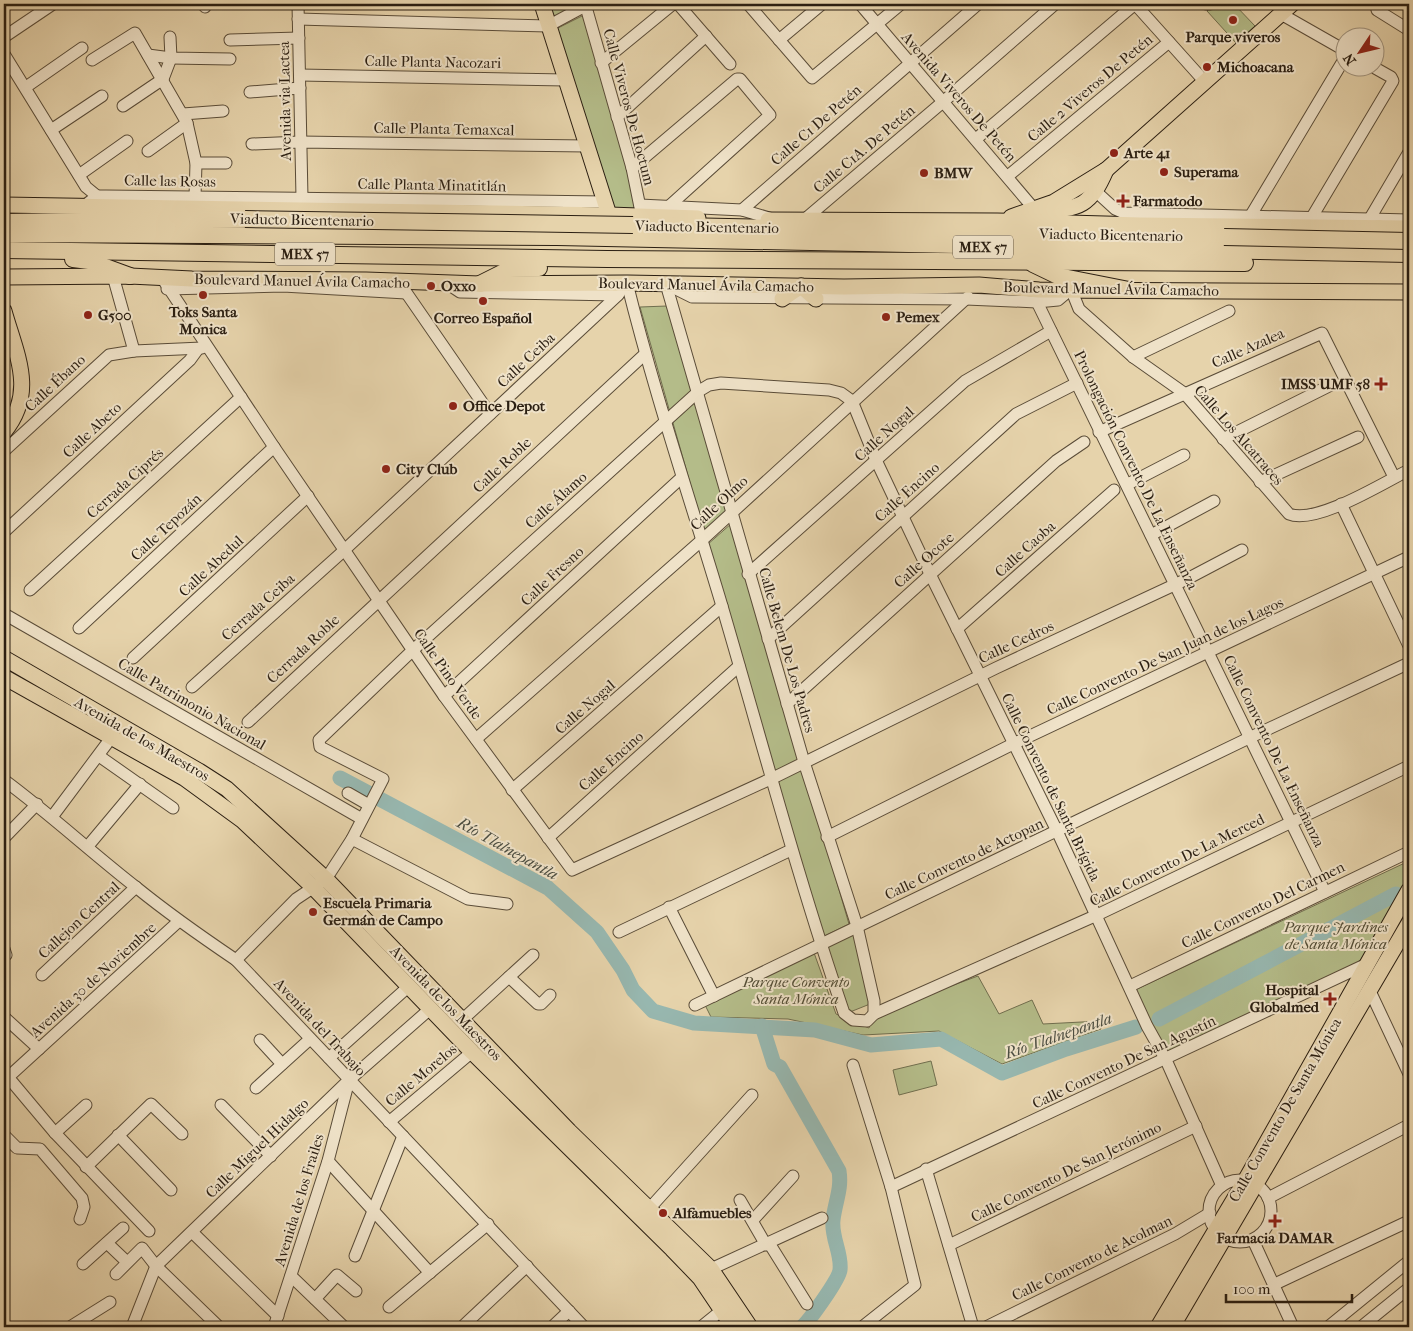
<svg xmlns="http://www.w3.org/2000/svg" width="1413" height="1331" viewBox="0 0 1413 1331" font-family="'IM FELL French Canon',serif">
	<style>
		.green { fill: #b4bc89; stroke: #706e4e }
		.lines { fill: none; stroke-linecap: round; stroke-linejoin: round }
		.river { stroke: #97b7af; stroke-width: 15 }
		.minor-casing { stroke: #5a4c38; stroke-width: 13 }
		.major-casing { stroke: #2b1f12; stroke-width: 17 }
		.highway-casing { stroke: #2b1f12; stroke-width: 18 }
		.minor { stroke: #efe2c8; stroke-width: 11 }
		.major { stroke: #e6d3ab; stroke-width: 15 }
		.highway { stroke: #e6d3ab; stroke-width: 16 }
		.highway-bridge-casing { stroke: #2b1f12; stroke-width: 18; stroke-linecap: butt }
		.highway-bridge { stroke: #e6d3ab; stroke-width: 16 }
		.poi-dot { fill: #8f2418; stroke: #efe2c8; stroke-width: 2 }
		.labels { text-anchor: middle; stroke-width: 4; stroke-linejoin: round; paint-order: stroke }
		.shield { fill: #efe2c8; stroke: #665a49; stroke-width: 1 }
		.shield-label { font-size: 14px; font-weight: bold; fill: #2b1f12 }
		.poi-label { font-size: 15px; font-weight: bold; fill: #2b1f12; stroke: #efe2c8; text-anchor: start }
		.street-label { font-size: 15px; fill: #2b1f12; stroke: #efe2c8 }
		.park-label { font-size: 15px; font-style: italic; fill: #544e36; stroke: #efe2c8 }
		.water-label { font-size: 16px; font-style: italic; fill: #4b4d41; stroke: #efe2c8 }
	</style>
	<rect width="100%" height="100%" fill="#e6d3ab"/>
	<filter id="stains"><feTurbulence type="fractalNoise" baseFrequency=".004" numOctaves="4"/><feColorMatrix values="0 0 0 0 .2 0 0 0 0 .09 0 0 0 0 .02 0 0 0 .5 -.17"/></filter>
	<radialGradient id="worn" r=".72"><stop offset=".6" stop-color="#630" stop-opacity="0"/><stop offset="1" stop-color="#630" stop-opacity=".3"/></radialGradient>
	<!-- green -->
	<g class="green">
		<path d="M541,4H569L571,10L547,22Z"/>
		<path d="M1214,4H1234L1255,26L1236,43L1207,11Z"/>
		<path d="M586,14L649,217L609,215L556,29Z"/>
		<path d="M667,306L728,511L704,532L640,307Z"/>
		<path d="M732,523L801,759L773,772L707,545Z"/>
		<path d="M803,766L849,924L822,937L775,779Z"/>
		<path d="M1409,861V880L1367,963L1166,1053L1135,990Z"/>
		<path d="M854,932L870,1004L850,1012L845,1003L825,946Z"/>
		<path d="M813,950L836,1014L869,1028L875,1014L978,976L999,1014L1032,1000L1043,1024L1101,1021V1029L1002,1064L939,1031L863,1035L788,1019L711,1017L704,1003Z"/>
		<path d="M931,1061L937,1085L899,1095L893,1070Z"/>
	</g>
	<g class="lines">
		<!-- river -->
		<g class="river">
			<path d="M340,778L548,888L597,932L623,970L633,990L653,1011L694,1023L815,1030L871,1045L941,1039L1002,1073L1066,1049L1136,1027"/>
			<path d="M1159,1019L1396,894"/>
			<path d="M762,1026L774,1064L780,1067L839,1171C842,1189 835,1202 833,1220C831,1238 842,1253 840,1270C839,1279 810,1320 802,1327"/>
		</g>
		<!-- minor casing -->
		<g class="minor-casing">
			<g id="minor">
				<path d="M203,4L205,7"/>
				<path d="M298,4L302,198"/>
				<path d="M678,4L730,64"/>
				<path d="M748,4L812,78L901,4"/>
				<path d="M860,4L1035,210"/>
				<path d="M1206,4H1210"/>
				<path d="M1381,4L1377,10L1409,30"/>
				<path d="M586,7L632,168L642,217"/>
				<path d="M1281,14L1346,51"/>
				<path d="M298,19L548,26L589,4"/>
				<path d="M4,37L53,4"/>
				<path d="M230,40L299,38"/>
				<path d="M779,40L822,4"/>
				<path d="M4,54L86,187L97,196"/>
				<path d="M148,55L171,58L230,59"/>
				<path d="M92,60L135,33L187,123L196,163L195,197"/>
				<path d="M601,63L673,4"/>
				<path d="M300,75L566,80"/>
				<path d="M163,79L171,58L170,37"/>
				<path d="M26,87L82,48"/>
				<path d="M250,92L300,88"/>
				<path d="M123,106L163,79"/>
				<path d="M183,114L223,111"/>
				<path d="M617,117L706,36"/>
				<path d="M51,130L102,96"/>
				<path d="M976,139L1135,4L1205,82"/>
				<path d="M252,144L300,142L587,146"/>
				<path d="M148,151L187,123"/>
				<path d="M196,163H226"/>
				<path d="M632,168L737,79H740L770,115L657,217"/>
				<path d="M79,175L127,141"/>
				<path d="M1008,176L1169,42"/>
				<path d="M1091,187L1115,209L1124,213L1409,220"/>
				<path d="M640,205L742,210L776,220"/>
				<path d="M84,206L97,196H106L605,202"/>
				<path d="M742,210L978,4"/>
				<path d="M1251,215L1346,56"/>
				<path d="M804,220L944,101L1055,4"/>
				<path d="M1369,220L1409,152"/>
				<path d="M1309,222L1393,81L1391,77L1375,68"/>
				<path d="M113,276L134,351"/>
				<path d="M162,278L274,447L444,696L572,870L777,776L996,668L1187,579L1242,550"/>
				<path d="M627,283C654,392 690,499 722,606C762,742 798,879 844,1013L853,1020L867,1021L874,1014L1097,915L1409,766"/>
				<path d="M448,284L460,292L618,295L620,292"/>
				<path d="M666,284L804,762L857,926L874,1001V1014"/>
				<path d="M668,285L692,297L966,299L1037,302L1058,300L1071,289L1079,309L1133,357L1184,393L1289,514C1316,525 1383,483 1409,470"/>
				<path d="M403,288L490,414"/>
				<path d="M167,289L283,286L406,293"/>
				<path d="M1037,302L1325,892"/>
				<path d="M1133,357L1229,311"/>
				<path d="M1099,432L1322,333L1394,477"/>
				<path d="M1223,439L1331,385"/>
				<path d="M4,451L109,355L134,351L202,348"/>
				<path d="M1260,482L1358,437"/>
				<path d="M1128,484L1184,455"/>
				<path d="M1341,504L1409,646"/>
				<path d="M4,532L190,360L198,349"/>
				<path d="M1151,535L1214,501"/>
				<path d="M748,574L965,381L1051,331"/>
				<path d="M30,590L241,397"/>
				<path d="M6,615L362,819"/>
				<path d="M79,628L274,447"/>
				<path d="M957,629L1114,490"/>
				<path d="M768,639L1016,414L1077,383"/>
				<path d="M133,658L308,496"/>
				<path d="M192,687L339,555L618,295"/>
				<path d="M444,696L681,478"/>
				<path d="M787,704L1056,461L1084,442"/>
				<path d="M248,722L645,354"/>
				<path d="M476,739L702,540L968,297"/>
				<path d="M99,756L173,808"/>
				<path d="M4,780C50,814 92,853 137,888C169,914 202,937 236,960L584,1327"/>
				<path d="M512,790L722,606"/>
				<path d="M348,793L369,805"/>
				<path d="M52,817L111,738"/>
				<path d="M827,837L1013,744L1409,557"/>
				<path d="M4,838L37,804"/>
				<path d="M548,838L739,666"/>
				<path d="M352,839L468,899L507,904"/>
				<path d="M88,846L140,784"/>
				<path d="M669,907L714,996"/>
				<path d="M619,932L791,850"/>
				<path d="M4,949L6,955L4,957"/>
				<path d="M236,960L296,899L326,879L352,839L383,779L320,747L319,740L413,650L699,391L709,385L721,383L829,390L841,393L852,401L876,460L930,574L1057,831L1147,1026L1166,1060L1222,1186"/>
				<path d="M42,975L136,887"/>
				<path d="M509,977L538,1004H541L550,995"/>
				<path d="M1130,986L1409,852"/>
				<path d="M1370,991L1409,1074"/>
				<path d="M695,1005L1251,737L1409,663"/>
				<path d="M4,1017L39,1049"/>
				<path d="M462,1020L533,955"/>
				<path d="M260,1040L282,1064"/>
				<path d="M329,1058L408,987"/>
				<path d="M853,1065L891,1187L915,1285L862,1327"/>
				<path d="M8,1077L55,1133L149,1231"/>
				<path d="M4,1081L179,921"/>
				<path d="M256,1088L310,1039"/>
				<path d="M221,1105L271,1156"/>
				<path d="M389,1122L472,1052"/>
				<path d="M55,1133L86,1105"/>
				<path d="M4,1135L17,1148L40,1149L82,1198L84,1207L80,1219"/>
				<path d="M118,1135L171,1190"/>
				<path d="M328,1161L430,1273"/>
				<path d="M86,1167L151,1104L182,1134"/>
				<path d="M926,1169L973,1327"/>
				<circle cx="1240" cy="1211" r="31"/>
				<path d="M891,1187L1369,963"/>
				<path d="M1268,1198L1409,1125"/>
				<path d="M740,1200L766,1245"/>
				<path d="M649,1209L752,1095"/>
				<path d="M753,1220L793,1176"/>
				<path d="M192,1232L278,1316"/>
				<path d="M1253,1240L1293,1327"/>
				<path d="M107,1243L127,1262"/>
				<path d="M769,1243L807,1304"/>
				<path d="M949,1245L1196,1126"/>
				<path d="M355,1256L403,1136"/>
				<path d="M83,1264L123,1228"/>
				<path d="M711,1269L822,1218"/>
				<path d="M116,1274L142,1248L156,1266L219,1327"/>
				<path d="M291,1276L344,1327"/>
				<path d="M1275,1284L1409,1221"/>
				<path d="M315,1299L337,1275L356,1291"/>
				<path d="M389,1307L488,1224"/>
				<path d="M70,1327L110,1302"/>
				<path d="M132,1327L156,1266L349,1080L430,1009"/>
				<path d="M274,1327L328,1161L349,1080"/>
				<path d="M462,1327L527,1266"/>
				<path d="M552,1327L569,1311"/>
				<path d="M701,1327L722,1310"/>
				<path d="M986,1327L1175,1234L1210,1213"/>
				<path d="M1328,1327L1409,1261"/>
				<path d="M1361,1327L1409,1288"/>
			</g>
		</g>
		<!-- major casing -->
		<g class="major-casing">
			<g id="major">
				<path d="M542,4L609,215"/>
				<path d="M4,205L609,215L698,218"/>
				<path d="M1042,210C1080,210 1091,205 1106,170"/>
				<path d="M1011,217L1054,202L1106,170L1292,4"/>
				<path d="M768,220L997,221L1140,225L1409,228"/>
				<path d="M4,277L130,276L192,279L366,280L480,284L627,283L844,287L979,285L1039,290L1409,292"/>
				<path d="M782,299L801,286L816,299"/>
				<path d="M4,311C16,354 37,392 4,432"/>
				<path d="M4,658L199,771L227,789L326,879L569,1131L711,1269L750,1327"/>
				<path d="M4,677L184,778L243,821L313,887L472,1052L672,1249L700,1278L733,1327"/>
				<path d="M1158,1327L1245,1181L1409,890"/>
				<path d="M1172,1327L1409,923"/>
			</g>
		</g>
		<!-- highway casing -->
		<g class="highway-casing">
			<g id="highway">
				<path d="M4,222L245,219"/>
				<path d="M633,225L1224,237"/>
				<path d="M4,234L557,237L1409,254"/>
				<path d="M1338,237L1379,228"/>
				<path d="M4,250L607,259L1245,263"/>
				<path d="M73,259L89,261L130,276"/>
				<path d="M1033,264L1058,276L1129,290"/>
				<path d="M480,284L510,269L539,268"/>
			</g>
		</g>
		<!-- minor -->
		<use href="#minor" class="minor"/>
		<!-- major -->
		<use href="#major" class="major"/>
		<!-- highway -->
		<use href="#highway" class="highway"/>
		<!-- highway-bridge casing -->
		<g class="highway-bridge-casing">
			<g id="highway-bridge">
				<path d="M245,219L633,225"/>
				<path d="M1224,237L1409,241"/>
			</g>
		</g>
		<!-- highway-bridge -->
		<use href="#highway-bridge" class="highway-bridge"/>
	</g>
	<!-- markers -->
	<g class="poi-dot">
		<circle cx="1233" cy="20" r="5"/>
		<circle cx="1207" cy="67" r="5"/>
		<circle cx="1114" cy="153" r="5"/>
		<circle cx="1164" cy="172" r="5"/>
		<circle cx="924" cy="173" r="5"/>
		<path d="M1120.5 193.5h5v5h5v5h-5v5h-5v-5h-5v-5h5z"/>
		<circle cx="431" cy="286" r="5"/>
		<circle cx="203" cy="295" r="5"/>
		<circle cx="483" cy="301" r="5"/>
		<circle cx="88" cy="315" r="5"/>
		<circle cx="886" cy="317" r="5"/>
		<path d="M1378.5 376.5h5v5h5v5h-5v5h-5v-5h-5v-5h5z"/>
		<circle cx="453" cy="406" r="5"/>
		<circle cx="386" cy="469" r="5"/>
		<circle cx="313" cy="912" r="5"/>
		<path d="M1327.5 991.5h5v5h5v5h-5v5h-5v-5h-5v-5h5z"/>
		<circle cx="663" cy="1213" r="5"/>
		<path d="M1272.5 1213.5h5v5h5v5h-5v5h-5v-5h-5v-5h5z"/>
	</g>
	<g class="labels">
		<!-- shield labels -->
		<g class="shield">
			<rect x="953" y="235.5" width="60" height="23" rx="4"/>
			<rect x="275" y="242.5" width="60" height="23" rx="4"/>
		</g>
		<g class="shield-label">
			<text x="983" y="252">MEX 57</text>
			<text x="305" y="259">MEX 57</text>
		</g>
		<!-- poi labels -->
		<g class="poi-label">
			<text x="1233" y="42" text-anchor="middle">Parque viveros</text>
			<text x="1217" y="72">Michoacana</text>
			<text x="1124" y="158">Arte 41</text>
			<text x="1174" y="177">Superama</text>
			<text x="934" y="178">BMW</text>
			<text x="1133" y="206">Farmatodo</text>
			<text x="441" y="291">Oxxo</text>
			<text x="203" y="317" text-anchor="middle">Toks Santa<tspan x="203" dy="17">Monica</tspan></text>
			<text x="98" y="320">G500</text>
			<text x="896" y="322">Pemex</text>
			<text x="483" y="323" text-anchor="middle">Correo Español</text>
			<text x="1370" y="389" text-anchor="end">IMSS UMF 58</text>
			<text x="463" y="411">Office Depot</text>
			<text x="396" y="474">City Club</text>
			<text x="323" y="908">Escuela Primaria<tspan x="323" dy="17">Germán de Campo</tspan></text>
			<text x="1319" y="995" text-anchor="end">Hospital<tspan x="1319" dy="17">Globalmed</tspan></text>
			<text x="673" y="1218">Alfamuebles</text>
			<text x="1275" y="1243" text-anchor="middle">Farmacia DAMAR</text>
		</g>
		<!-- street labels -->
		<g class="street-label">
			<text transform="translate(433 62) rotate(1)" y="5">Calle Planta Nacozari</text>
			<text transform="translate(1090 88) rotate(-40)" y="5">Calle 2 Viveros De Petén</text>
			<text transform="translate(959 97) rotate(49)" y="5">Avenida Viveros De Petén</text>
			<text transform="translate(285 101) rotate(-91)" y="5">Avenida via Lactea</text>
			<text transform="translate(629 107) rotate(75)" y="5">Calle Viveros De Hoctum</text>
			<text transform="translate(816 125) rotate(-41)" y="5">Calle C1 De Petén</text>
			<text transform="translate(444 129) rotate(1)" y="5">Calle Planta Temaxcal</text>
			<text transform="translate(864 149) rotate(-40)" y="5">Calle C1A. De Petén</text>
			<text transform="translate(170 181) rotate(1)" y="5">Calle las Rosas</text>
			<text transform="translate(432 185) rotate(1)" y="5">Calle Planta Minatitlán</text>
			<text transform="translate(302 220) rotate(1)" y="5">Viaducto Bicentenario</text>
			<text transform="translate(707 227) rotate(1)" y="5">Viaducto Bicentenario</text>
			<text transform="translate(1111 235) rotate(1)" y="5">Viaducto Bicentenario</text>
			<text transform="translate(302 281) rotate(1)" y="5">Boulevard Manuel Ávila Camacho</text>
			<text transform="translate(706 285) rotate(1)" y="5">Boulevard Manuel Ávila Camacho</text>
			<text transform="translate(1111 289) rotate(1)" y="5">Boulevard Manuel Ávila Camacho</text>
			<text transform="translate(1248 348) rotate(-24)" y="5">Calle Azalea</text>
			<text transform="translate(526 360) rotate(-43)" y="5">Calle Ceiba</text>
			<text transform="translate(55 383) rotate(-43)" y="5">Calle Ébano</text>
			<text transform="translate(92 430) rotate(-43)" y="5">Calle Abeto</text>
			<text transform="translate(884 434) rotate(-42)" y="5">Calle Nogal</text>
			<text transform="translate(1239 435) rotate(49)" y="5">Calle Los Alcatraces</text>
			<text transform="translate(502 465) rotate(-43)" y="5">Calle Roble</text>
			<text transform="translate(1136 470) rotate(64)" y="5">Prolongación Convento De La Enseñanza</text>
			<text transform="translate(125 483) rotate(-42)" y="5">Cerrada Ciprés</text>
			<text transform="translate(907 492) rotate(-42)" y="5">Calle Encino</text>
			<text transform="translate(556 500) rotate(-42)" y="5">Calle Álamo</text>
			<text transform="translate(719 503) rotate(-43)" y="5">Calle Olmo</text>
			<text transform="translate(166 527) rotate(-43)" y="5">Calle Tepozán</text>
			<text transform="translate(1025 549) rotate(-42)" y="5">Calle Caoba</text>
			<text transform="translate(924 560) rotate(-42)" y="5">Calle Ocote</text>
			<text transform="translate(211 566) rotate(-43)" y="5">Calle Abedul</text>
			<text transform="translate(552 576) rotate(-43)" y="5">Calle Fresno</text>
			<text transform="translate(258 607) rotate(-42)" y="5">Cerrada Ceiba</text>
			<text transform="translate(1016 642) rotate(-25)" y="5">Calle Cedros</text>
			<text transform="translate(303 649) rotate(-43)" y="5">Cerrada Roble</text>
			<text transform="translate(787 650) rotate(74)" y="5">Calle Belem De Los Padres</text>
			<text transform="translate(1165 656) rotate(-25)" y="5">Calle Convento De San Juan de los Lagos</text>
			<text transform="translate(448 674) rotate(55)" y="5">Calle Pino Verde</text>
			<text transform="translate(192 704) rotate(30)" y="5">Calle Patrimonio Nacional</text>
			<text transform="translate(585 707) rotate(-41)" y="5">Calle Nogal</text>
			<text transform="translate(142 739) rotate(30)" y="5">Avenida de los Maestros</text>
			<text transform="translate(1274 751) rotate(64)" y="5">Calle Convento De La Enseñanza</text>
			<text transform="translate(611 761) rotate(-42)" y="5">Calle Encino</text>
			<text transform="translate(1051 787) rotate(64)" y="5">Calle Convento de Santa Brígida</text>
			<text transform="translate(964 859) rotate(-25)" y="5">Calle Convento de Actopan</text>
			<text transform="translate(1177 860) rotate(-26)" y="5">Calle Convento De La Merced</text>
			<text transform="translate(1263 905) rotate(-26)" y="5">Calle Convento Del Carmen</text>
			<text transform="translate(79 920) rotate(-43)" y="5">Callejon Central</text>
			<text transform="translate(93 980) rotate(-42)" y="5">Avenida 30 de Noviembre</text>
			<text transform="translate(446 1003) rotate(46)" y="5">Avenida de los Maestros</text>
			<text transform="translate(320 1027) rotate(47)" y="5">Avenida del Trabajo</text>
			<text transform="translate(1124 1062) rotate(-25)" y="5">Calle Convento De San Agustín</text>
			<text transform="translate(421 1075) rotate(-40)" y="5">Calle Morelos</text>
			<text transform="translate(1285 1110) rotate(-60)" y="5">Calle Convento De Santa Mónica</text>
			<text transform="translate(257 1148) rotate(-44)" y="5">Calle Miguel Hidalgo</text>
			<text transform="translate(1066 1172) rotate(-26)" y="5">Calle Convento De San Jerónimo</text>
			<text transform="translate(299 1200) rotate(-73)" y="5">Avenida de los Frailes</text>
			<text transform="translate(1092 1258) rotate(-26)" y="5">Calle Convento de Acolman</text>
		</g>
		<!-- park labels -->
		<g class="park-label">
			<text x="1336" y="932">Parque Jardines<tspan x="1336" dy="17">de Santa Mónica</tspan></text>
			<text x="796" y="987">Parque Convento<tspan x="796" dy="17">Santa Mónica</tspan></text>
		</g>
		<!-- water labels -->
		<g class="water-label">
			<text transform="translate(508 848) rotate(29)" y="6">Río Tlalnepantla</text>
			<text transform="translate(1058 1035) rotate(-19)" y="6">Río Tlalnepantla</text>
		</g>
	</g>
	<!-- margin -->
	<rect width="1413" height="1331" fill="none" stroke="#e6d3ab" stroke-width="20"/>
	<rect x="5" y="5" width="1403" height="1321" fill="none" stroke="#2b1f12" stroke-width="2.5"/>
	<rect x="10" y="10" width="1393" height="1311" fill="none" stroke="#2b1f12"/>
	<!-- north arrow -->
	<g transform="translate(1360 52) rotate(235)"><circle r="24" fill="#efe2c8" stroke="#a1947f"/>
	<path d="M0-4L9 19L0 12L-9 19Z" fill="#8f2418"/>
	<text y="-8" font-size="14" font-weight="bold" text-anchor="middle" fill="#2b1f12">N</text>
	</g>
	<!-- scale -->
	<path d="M1226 1294v8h126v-8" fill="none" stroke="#2b1f12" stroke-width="2.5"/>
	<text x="1233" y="1294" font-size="15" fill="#2b1f12" stroke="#efe2c8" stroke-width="4" paint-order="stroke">100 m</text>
	<rect width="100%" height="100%" filter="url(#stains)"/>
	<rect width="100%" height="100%" fill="url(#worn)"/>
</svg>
